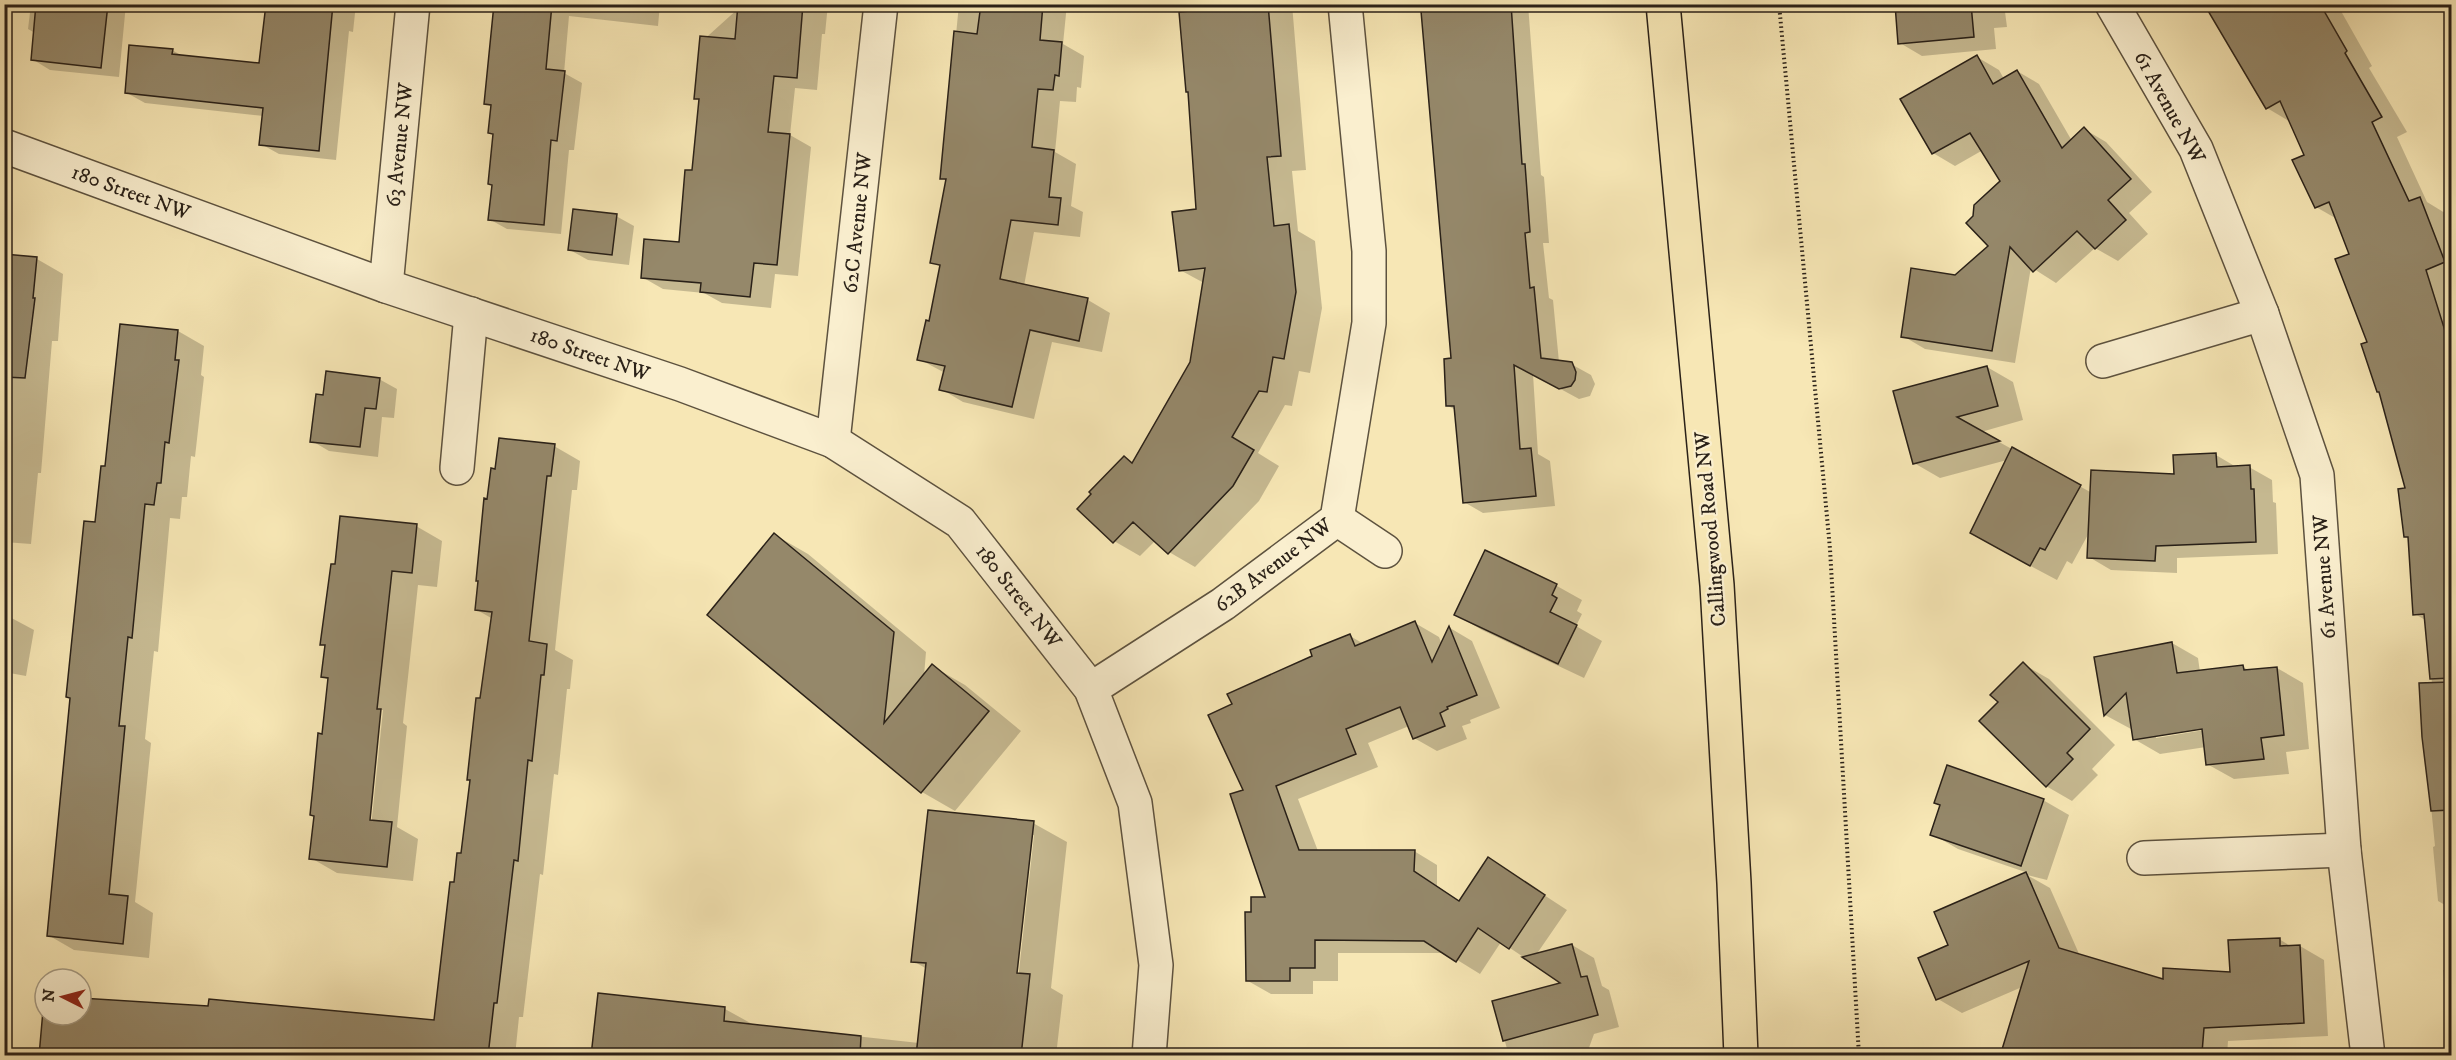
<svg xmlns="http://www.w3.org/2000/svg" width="2456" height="1060" viewBox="0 0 2456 1060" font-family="'IM FELL DW Pica',serif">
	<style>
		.shadow { fill: #0003; fill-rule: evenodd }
		.building { fill: #95886a; stroke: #2a2118; stroke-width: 1.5 }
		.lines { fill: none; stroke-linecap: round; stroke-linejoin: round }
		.minor-casing { stroke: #5d523f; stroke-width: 36 }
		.major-casing { stroke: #2a2118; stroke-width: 36 }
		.path { stroke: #2a2118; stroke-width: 4; stroke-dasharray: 1.5 3; stroke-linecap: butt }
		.minor { stroke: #faefcf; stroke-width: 33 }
		.major { stroke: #f7e7b5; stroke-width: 33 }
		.labels { text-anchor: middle; stroke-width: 4.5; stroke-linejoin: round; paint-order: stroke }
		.street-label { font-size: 21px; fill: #2a2118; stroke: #faefcf }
	</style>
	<rect width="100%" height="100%" fill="#f7e7b5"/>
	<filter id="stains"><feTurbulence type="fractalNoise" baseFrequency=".00333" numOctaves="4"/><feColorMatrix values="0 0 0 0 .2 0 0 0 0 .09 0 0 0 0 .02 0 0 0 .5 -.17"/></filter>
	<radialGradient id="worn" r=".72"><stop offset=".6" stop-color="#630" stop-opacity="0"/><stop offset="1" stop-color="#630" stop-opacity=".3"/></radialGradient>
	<!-- shadow -->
	<g class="shadow">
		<path d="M31,4H126L119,77L50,70L32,59L35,33L28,29Z"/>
		<path d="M267,4H356L353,32L349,31L336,160L279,154L261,144L264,116L145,103L127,93L172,50L184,57L260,65Z"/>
		<path d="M496,4H660L658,26L569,16L564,73L582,83L574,150H569L561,234L507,229L489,219L493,186L490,184L495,136L489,133L493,107L485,103Z"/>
		<path d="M715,4H828L825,34H822L817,90L795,88L790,135L811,147L798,276L775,274L771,308L722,303L704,293L663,289L642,277L680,244L693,172L700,100L696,98L700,43L740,7Z"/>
		<path d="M959,4H1067L1063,44L1084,56L1081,88L1077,87L1076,102L1060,101L1055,152L1076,164L1071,206L1083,212L1080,237L1034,232L1024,286L1088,300L1110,313L1102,352L1052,342L1034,419L963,402L941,389L945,373L919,359L930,323L941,267L932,262L947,181L942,178Z"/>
		<path d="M1185,4H1292L1306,170L1292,171L1298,231L1315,241L1322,308L1310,373L1299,371L1292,406L1285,405L1258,453L1279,466L1259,501L1195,567L1169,552L1156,540L1140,556L1114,541L1124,457L1133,463L1192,362L1204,283L1180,270L1198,211Z"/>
		<path d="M1422,4H1528L1541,175L1544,177L1549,243H1543L1549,298L1553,300L1559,362L1571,364L1591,375L1595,384L1590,396L1579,399L1533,374L1538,454L1550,461L1555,506L1483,513L1464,502L1456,410L1448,406L1452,360Z"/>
		<path d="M1896,4H2004L2007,27L1994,28L1996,49L1922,56L1900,43Z"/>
		<path d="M2205,4H2337L2372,66L2369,68L2407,132L2397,137L2427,202L2445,213L2452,229V909L2438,901L2433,847L2435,846L2424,737L2432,684L2427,621L2415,614L2410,539L2406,536L2407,489L2380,393L2378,391L2351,254L2337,219L2316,207L2306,155L2292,123L2267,108Z"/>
		<path d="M1977,57L1999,70L2004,79L2017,71L2039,84L2072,141L2084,129L2106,142L2152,192L2129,213L2148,234L2118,261L2095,248L2056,283L2031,267L2015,363L1925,349L1903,336L1956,276L1990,246L2002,181L1983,150L1955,166L1933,153Z"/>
		<path d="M616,216L634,226L629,265L588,260L570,250Z"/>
		<path d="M4,256L37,259L63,274L58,341H52L41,473H38L31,544L4,542Z"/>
		<path d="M178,331L204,346L201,375L204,377L195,457L191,456L187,497H182L180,519L170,518L158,652L154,651L145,739L151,743L135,902L153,913L149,958L74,950L48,935L96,524L106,468Z"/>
		<path d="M1987,367L2013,382L2023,420L1981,432L2092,493L2176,476L2216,455L2238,468L2249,467L2272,480L2273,502L2276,503L2278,554L2177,558V573L2111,570L2089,557L2090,531L2072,564L2067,561L2057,580L1997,548L1994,491L1991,489L2007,460L1940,478L1914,463Z"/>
		<path d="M379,379L397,389L394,418L382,417L378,457L329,451L312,441L324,396Z"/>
		<path d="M554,446L580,461L577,490H572L555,650L573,660L570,689H567L558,775L554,774L543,875L540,874L523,1017H519L515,1056L40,1055L45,1007V1015H81V999L435,1021L455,884L462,855L493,619L477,610L489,500L497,470Z"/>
		<path d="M416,526L442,541L437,587L418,585L403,723L407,726L397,827L418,839L413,881L337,873L311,858L329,680L323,677L327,647L322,644ZM380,710H383L371,827H368Z"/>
		<path d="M775,535L808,554L926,652L924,676L932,666L965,685L1021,731L955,811L922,792L709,615Z"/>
		<path d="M1486,552L1557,586L1582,600L1577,611L1582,614L1576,626L1602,641L1584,678L1482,630L1456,615Z"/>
		<path d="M4,614L34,630L26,676L4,672Z"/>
		<path d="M1415,623L1439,637L1442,645L1450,628L1472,641L1500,708L1470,720L1471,723L1462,726L1467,739L1437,751L1414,738L1409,726L1368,743L1378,767L1298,799L1318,851H1414L1437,865V886L1460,901L1489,859L1567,910L1536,955L1572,945L1594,958L1602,986L1609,990L1619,1027L1594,1034L1586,1056H1509L1494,1002L1564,984L1501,942L1480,974L1446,953H1338V981H1313V994H1271L1248,981L1252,914L1267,898L1245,791L1234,705L1350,636L1364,644Z"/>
		<path d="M2172,643L2198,658L2200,672L2243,667L2250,671L2277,668L2303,683L2309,749L2286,752L2289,774L2234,779L2207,764L2206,747L2160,754L2134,739L2132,727L2131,729L2105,715ZM2209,726L2210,729L2156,738V735Z"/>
		<path d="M2023,664L2049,679L2115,745L2092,769L2098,775L2072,801L2046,786L2000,702Z"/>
		<path d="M2043,800L2069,815L2047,880L2027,875L2050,888L2080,956L2164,981L2231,973L2279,939L2292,947L2300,946L2324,960L2328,1036L2228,1041L2227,1056H2001L2022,987L1962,1013L1938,999L1950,946L1936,913L2028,873L1958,849L1932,834Z"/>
		<path d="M1033,823L1067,842L1051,988L1063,995L1056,1056H592L725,1009L754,1025L919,1043L927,969L913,961ZM1031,835H1034L1018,980H1015Z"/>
		<path d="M4,832L11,836L4,899Z"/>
		<path d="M2452,969V1023L2449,1022L2443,970Z"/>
	</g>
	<!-- building -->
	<g class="building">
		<path d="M36,4H108L101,68L31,60Z"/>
		<path d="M266,4H333L319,151L259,145L263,108L125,93L129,45L173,49L172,54L259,63Z"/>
		<path d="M494,4H552L546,69L565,71L557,141L551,140L544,225L488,220L492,185L488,184L493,134L488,133L491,105L484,104Z"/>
		<path d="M738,4H803L797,78L774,76L768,132L790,134L777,265L754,263L750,297L700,292L701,283L641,278L644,239L679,242L685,170H692L699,99H694L700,36L735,39Z"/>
		<path d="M981,4H1043L1040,40L1062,42L1059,76L1055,75L1053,90L1038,89L1032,147L1054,150L1049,197L1061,198L1058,225L1011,220L1000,279L1088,298L1079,341L1030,330L1012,407L939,390L945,366L917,360L926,320L929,321L940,265L930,263L946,179H940L954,31L977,34Z"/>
		<path d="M1268,4L1281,156L1267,157L1274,226L1289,224L1296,292L1284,359L1273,357L1267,392L1259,391L1232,437L1254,450L1233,486L1168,554L1133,522L1113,543L1077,509L1091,494L1089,492L1124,456L1132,463L1190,362L1205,268L1179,271L1172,212L1196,209L1188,92H1186L1179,12Z"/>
		<path d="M1446,4H1511L1522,164H1525L1530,232L1525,233L1530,288L1534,287L1541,358L1572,362L1576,372L1575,380L1571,386L1559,389L1514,365L1520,449L1531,448L1536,496L1463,503L1454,406H1446L1444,359L1451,358L1421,11L1447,9Z"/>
		<path d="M1895,4H1971L1974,37L1898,44Z"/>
		<path d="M2204,4H2320L2347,51L2345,53L2382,117L2372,122L2409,201L2420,197L2445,262L2426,270L2451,350V678L2430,679L2424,614L2413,615L2408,537H2404L2398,489L2405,488L2379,392H2377L2361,344L2367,342L2335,259L2349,254L2329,202L2315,208L2292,160L2304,155L2280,101L2266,109Z"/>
		<path d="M1977,55L1993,84L2017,70L2062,148L2084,127L2131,179L2108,200L2126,220L2095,249L2077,231L2033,272L2010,247L1992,351L1901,337L1911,268L1955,275L1988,246L1966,223L1973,216L1974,205L2000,181L1970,133L1932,154L1900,99Z"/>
		<path d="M573,209L617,214L612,255L568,250Z"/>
		<path d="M4,254L37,257L33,298H35L25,378L4,377Z"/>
		<path d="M120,324L178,330L175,360H179L169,443L165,442L161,483H157L154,505L145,504L132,638L128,637L119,726H125L109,894L128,896L123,944L47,936L70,698L66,697L84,521L95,522L101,466H105Z"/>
		<path d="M1987,366L1998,406L1957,417L2000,441L1913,464L1893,391Z"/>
		<path d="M326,371L380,378L376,409L365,408L360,447L310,442L316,394L323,395Z"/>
		<path d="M499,438L555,444L551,476H547L529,641L547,644L544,675H541L532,761L528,760L518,861L514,860L497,1003H494L488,1056H39L44,999L45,1015H81V998L208,1006L209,999L434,1020L450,882H454L457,853H461L470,780H467L476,698H480L492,612L475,610L478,581H476L484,498L487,499L491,468L495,469Z"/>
		<path d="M2012,447L2081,485L2045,550L2040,548L2030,566L1970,533Z"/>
		<path d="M2216,453L2217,467L2250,465L2251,489H2254L2256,542L2156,546L2155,561L2087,558L2091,470L2174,474L2173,455Z"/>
		<path d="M340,516L417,524L412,573L392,571L377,709H381L370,820L392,822L387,867L309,859L314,816L310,815L313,786L318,733L322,734L328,678L321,677L325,645H320L331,564H335Z"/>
		<path d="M774,533L894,632L884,723L932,664L989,711L921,793L707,615Z"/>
		<path d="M1485,550L1557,584L1552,595L1557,598L1550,612L1577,625L1558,664L1454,615Z"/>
		<path d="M1415,621L1432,662L1449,626L1477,695L1447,707L1448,709L1440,713L1445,726L1413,739L1400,707L1346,729L1356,754L1276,786L1299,850H1415L1414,871L1459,901L1488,857L1545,895L1509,949L1478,928L1456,962L1424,941L1315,940V968H1290V981H1246L1245,912H1251V897H1265L1230,794L1243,790L1208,715L1232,704L1227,694L1312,656L1310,650L1350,634L1355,646Z"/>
		<path d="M2172,642L2177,673L2243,665L2244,670L2277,667L2284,735L2261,738L2264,759L2206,765L2202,729L2133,740L2126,693L2104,716L2094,657Z"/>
		<path d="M2023,662L2090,729L2067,753L2073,759L2046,787L1979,721L1998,702L1990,695Z"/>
		<path d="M2451,682V810L2431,811L2422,737L2419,683Z"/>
		<path d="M1947,765L2044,799L2021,866L1930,835L1940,805L1934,803Z"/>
		<path d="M928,810L1034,821L1017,973L1030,974L1021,1056H916L926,963L911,962Z"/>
		<path d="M2026,872L2059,948L2163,979V968L2230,972L2228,940L2280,938V946L2300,945L2304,1023L2204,1028L2202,1053L2175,1052V1054L2098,1050L2096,1056H2000L2029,961L1936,1000L1918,958L1948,945L1934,912Z"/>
		<path d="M1572,944L1581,977L1587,976L1598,1015L1503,1041L1492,1001L1560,983L1522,957Z"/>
		<path d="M598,993L725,1007L724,1021L861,1036L860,1056H591Z"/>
	</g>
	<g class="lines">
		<!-- minor casing -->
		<g class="minor-casing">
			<g id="minor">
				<path d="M2112,4L2196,149L2262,314L2317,475L2344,850L2368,1056"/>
				<path d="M4,146L386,286L680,384L833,441L960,522L1091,689L1135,803L1156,965L1149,1056"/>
				<path d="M386,286L413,4"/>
				<path d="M2103,361L2262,314"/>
				<path d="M833,441L881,4"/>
				<path d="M457,468L471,314"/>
				<path d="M1337,519L1385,551"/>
				<path d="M1091,689L1223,604L1337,519L1369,323V251L1345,4"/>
				<path d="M2144,858L2344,850"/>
			</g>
		</g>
		<!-- major casing -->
		<g class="major-casing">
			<path id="major" d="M1663,4L1717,585L1734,883L1741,1056"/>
		</g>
		<!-- path -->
		<path class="path" d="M1779,4L1830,549L1859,1056"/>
		<!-- minor -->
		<use href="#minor" class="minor"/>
		<!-- major -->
		<use href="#major" class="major"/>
	</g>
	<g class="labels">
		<!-- street labels -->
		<g class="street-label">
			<text transform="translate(2170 107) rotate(61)" y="7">61 Avenue NW</text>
			<text transform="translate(399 145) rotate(-84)" y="7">63 Avenue NW</text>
			<text transform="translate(131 192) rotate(20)" y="7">180 Street NW</text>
			<text transform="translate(857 223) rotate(-84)" y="7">62C Avenue NW</text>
			<text transform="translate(590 354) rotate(19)" y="7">180 Street NW</text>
			<text transform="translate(1710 529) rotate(-95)" y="7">Callingwood Road NW</text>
			<text transform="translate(1273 565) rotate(-37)" y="7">62B Avenue NW</text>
			<text transform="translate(2324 577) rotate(-94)" y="7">61 Avenue NW</text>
			<text transform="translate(1019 596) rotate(52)" y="7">180 Street NW</text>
		</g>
	</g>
	<!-- margin -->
	<rect width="2456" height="1060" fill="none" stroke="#f7e7b5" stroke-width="24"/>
	<rect x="6" y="6" width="2444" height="1048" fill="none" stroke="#2a2118" stroke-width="3"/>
	<rect x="12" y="12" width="2432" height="1036" fill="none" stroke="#2a2118" stroke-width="1.5"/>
	<!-- north arrow -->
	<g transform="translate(63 997) rotate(276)"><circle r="28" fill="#faefcf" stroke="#a79d86" stroke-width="1.5"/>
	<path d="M0-4.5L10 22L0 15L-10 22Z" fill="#8f2418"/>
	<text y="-9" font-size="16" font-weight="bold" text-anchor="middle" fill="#2a2118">N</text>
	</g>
	<rect width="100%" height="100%" filter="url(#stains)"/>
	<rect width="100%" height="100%" fill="url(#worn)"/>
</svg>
